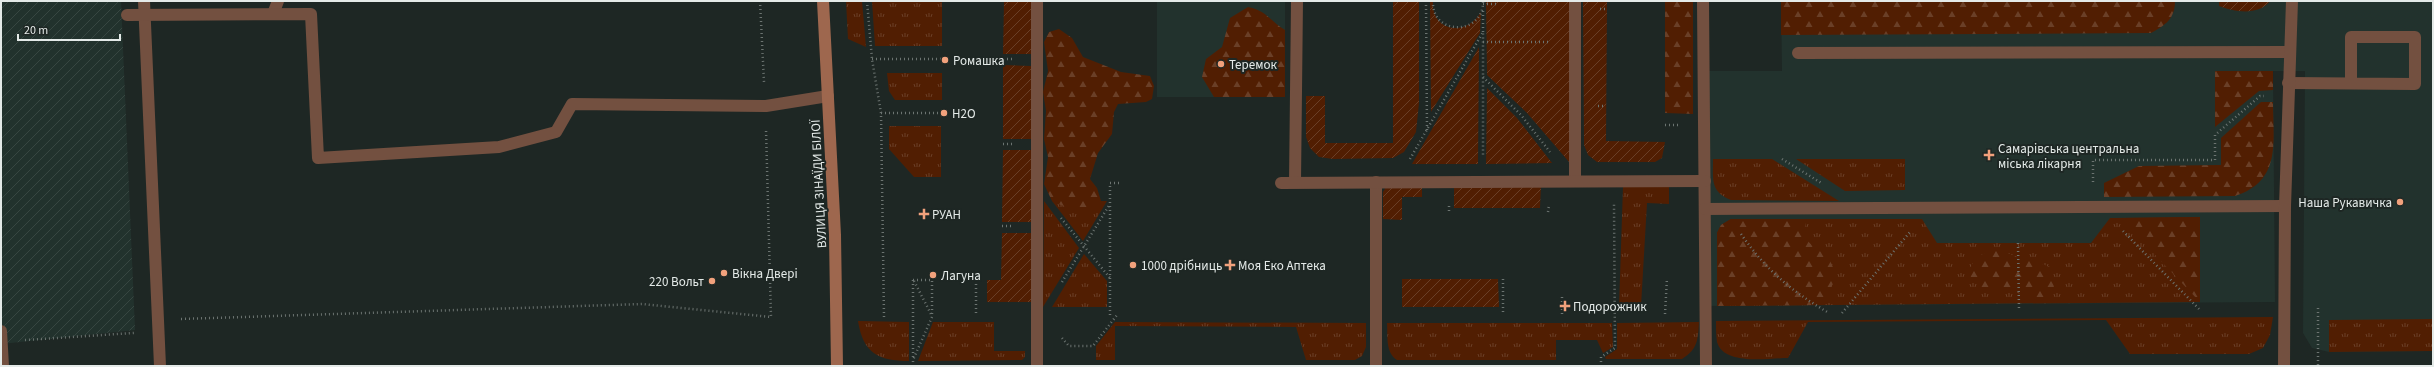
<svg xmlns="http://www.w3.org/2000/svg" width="2434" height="367" viewBox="0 0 2434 367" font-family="'Source Sans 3',sans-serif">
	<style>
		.built { fill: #22322d }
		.industrial { fill: url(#industrial-furrows) }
		.grass { fill: url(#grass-tufts) }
		.forest { fill: url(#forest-firs) }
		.garden { fill: url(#garden-furrows) }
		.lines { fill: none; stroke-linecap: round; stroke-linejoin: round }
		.path { stroke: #6c7471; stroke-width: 2.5; stroke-dasharray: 1 3; stroke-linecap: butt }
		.lane { stroke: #735040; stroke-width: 12 }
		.secondary { stroke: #9e674e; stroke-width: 12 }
		.poi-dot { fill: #f1a17c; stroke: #1e2724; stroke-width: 1.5 }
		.labels { text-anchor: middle; stroke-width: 4; stroke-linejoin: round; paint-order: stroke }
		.poi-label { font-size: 13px; fill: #e4eae8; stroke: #1e2724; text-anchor: start }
		.street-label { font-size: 13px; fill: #e4eae8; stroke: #1e2724 }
	</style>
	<defs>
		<pattern id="industrial-furrows" width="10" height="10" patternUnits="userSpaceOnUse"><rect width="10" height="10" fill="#22322d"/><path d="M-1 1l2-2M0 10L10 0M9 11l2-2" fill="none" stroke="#374641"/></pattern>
		<pattern id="grass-tufts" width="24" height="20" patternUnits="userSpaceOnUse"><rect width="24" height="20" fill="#511e02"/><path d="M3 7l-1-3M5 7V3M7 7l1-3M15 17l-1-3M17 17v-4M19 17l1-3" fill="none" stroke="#6a3f27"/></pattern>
		<pattern id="forest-firs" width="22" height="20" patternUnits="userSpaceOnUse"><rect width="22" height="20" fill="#511e02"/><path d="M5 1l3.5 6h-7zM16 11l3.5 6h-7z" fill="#6a3f27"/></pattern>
		<pattern id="garden-furrows" width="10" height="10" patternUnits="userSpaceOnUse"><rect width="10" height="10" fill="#511e02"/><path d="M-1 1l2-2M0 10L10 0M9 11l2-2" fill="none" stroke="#6a3f27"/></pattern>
	</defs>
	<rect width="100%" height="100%" fill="#1e2724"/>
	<!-- built -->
	<g class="built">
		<rect x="1157" y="1" width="128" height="96"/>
		<path d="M1781,1H2433V351L2329,352L2312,348L2303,333L2305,71H2273L2275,302L1706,306L1704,71H1782Z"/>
	</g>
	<!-- industrial -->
	<path class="industrial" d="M1,1H121L135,330L1,344Z"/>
	<!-- grass -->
	<g class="grass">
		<path d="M846,1H862L866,47L848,39Z"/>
		<path d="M872,1H942V46H875Z"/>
		<path d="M887,73H942V100H895L889,91Z"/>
		<path d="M889,126H941V177H914L889,149Z"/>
		<path d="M1713,159H1772L1839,201L1731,200C1710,192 1713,179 1713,159Z"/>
		<path d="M1796,159H1905V190L1845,191Z"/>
		<path d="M1623,187H1669V204L1647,203L1641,306L1619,307Z"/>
		<path d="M1044,201L1079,248L1043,307Z"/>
		<path d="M1052,201H1107L1083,241Z"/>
		<path d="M2200,217V302L1717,306V233L1721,225L1731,219H1922L1937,243H2091L2110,218Z"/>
		<path d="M1084,254L1107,281V307H1052Z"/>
		<path d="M2273,317L2270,335L2263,348L2249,354H2130L2106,320L1808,322L1788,358C1769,358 1724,366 1717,342C1716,336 1716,327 1716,321Z"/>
		<path d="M2433,319V351L2329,352V320Z"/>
		<path d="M858,321L909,322V361C878,361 863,353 858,321Z"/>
		<path d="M933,322H994V351H1025V357L1022,360L918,361Z"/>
		<path d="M1115,322L1366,323V347L1362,356L1355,360H1306L1296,327L1115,326V360H1096V346Z"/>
		<path d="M1699,322C1698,339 1698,349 1682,359H1606L1605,357L1617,349V323Z"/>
		<path d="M1387,323H1612L1613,347L1603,353L1597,340H1556V360H1397C1385,352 1388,336 1387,323Z"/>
	</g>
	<!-- forest -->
	<g class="forest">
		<path d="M1665,1H1693V114L1665,113Z"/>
		<path d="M1781,1H2175C2175,18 2166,25 2151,33L1781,35Z"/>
		<path d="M1248,7C1267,11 1269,20 1285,30V97H1214L1202,77L1206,59L1222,47L1230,18Z"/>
		<path d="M1059,29L1072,38L1083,57L1121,72L1150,76L1154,86L1152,99L1146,102L1118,104L1114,112L1112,134L1098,153L1090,179L1097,188L1101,201L1097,209L1079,213L1052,201L1044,184L1048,157L1044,139L1046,111L1043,92L1048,71L1044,42L1049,32Z"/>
		<path d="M2215,71H2273V90L2259,91L2215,127Z"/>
		<path d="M2261,102H2273C2273,142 2282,181 2235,196L2104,197V183L2139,166L2221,165V138Z"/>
		<path d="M2200,217V302L2120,218Z"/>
		<path d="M1731,219H1807C1805,226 1802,234 1807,240C1813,248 1825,252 1830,261C1841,279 1829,295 1815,305L1717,306V233L1721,225Z"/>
		<path d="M1988,251H2002L2025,260L2037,262L2050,267C2055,279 2059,304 2036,301C2028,300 2019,292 2010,290C2002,289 1993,290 1985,291L1969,275C1971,261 1977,257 1988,251Z"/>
	</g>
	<!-- garden -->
	<g class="garden">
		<path d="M1004,1H1031V54H1003Z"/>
		<path d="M1393,1H1419V103L1416,132L1404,152L1393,158L1333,159L1319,157L1310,148L1306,137V96H1325V143H1393Z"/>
		<path d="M1430,1H1433C1431,32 1467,37 1481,12L1480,33L1431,112Z"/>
		<path d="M1486,1H1569V162L1527,113L1487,75Z"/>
		<path d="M1583,1H1607L1606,141L1665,142L1662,158L1655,162H1597L1588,155L1584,145Z"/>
		<path d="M2219,1H2270C2259,16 2234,12 2219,6Z"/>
		<path d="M1479,47L1478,164H1412Z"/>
		<path d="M1003,65L1031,66V139H1003Z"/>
		<path d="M1487,88L1517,118L1552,163L1486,164Z"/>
		<path d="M1003,150H1031V222H1002Z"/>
		<path d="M1422,184V197H1402V220L1383,219V192L1386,187Z"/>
		<path d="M1454,184H1541L1540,208H1454Z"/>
		<path d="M1002,233H1031L1032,302H987V280H1001Z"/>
		<path d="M1402,279H1498L1499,307H1402Z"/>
	</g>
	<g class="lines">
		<!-- path -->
		<g class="path">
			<path d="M760,1L764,82"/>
			<path d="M867,1L872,59L881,113L884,317"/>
			<path d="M1426,1L1427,130"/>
			<path d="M1433,1C1431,36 1484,36 1483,1"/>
			<path d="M1483,4H1496"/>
			<path d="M1600,9H1607"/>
			<path d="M1483,11V32"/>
			<path d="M1483,42H1550"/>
			<path d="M872,59H942"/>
			<path d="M1003,59H1014"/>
			<path d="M1483,77L1521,115L1550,152"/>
			<path d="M1598,106H1606"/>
			<path d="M881,113H942"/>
			<path d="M1665,125H1680"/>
			<path d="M1003,144H1014"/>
			<path d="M1410,159L1483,32V157"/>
			<path d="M1782,159L1823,184"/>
			<path d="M2093,182V160H2215V135L2260,96H2264"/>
			<path d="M1449,206V212"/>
			<path d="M1548,212L1549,205"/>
			<path d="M1061,218L1110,278"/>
			<path d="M1002,226H1014"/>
			<path d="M2123,231L2199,309"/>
			<path d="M1741,234C1766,270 1791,291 1829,313"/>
			<path d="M2018,243L2019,311"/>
			<path d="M1503,279V315"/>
			<path d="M913,280V357"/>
			<path d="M976,280V316"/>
			<path d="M914,281L932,316"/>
			<path d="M1062,282L1110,204"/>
			<path d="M1562,297V314"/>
			<path d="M2318,308V366"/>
			<path d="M1842,313L1910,232"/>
			<path d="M1665,314L1667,278"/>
			<path d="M1110,315V183H1121"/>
			<path d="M181,319L642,304L771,317L766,129"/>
			<path d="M1062,338L1069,346H1093L1117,315"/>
			<path d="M25,340L134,333"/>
			<path d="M913,366V360L932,317V280H913"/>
			<path d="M1601,366V357L1615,348L1614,204"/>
		</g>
		<!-- lane -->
		<g class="lane">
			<path d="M144,1L160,366"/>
			<path d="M1037,1V366"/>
			<path d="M1575,1V180"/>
			<path d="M1703,1L1706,366"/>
			<path d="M273,14L278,1"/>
			<path d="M127,15L311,14L318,158L499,147L556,132L572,104L766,106L828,96"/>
			<path d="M1798,53L2289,52"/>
			<path d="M2288,83L2415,84V37H2351V83"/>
			<path d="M1295,182L1297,1"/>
			<path d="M1376,182V366"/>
			<path d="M1281,183L1705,181"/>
			<path d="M1705,209L2285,206"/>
			<path d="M1,331L3,366"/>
			<path d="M2284,366L2285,206L2292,1"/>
		</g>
		<!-- secondary -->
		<path class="secondary" d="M823,1L835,235L837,366"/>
	</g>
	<!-- markers -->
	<g class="poi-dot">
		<circle cx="945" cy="60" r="4"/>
		<circle cx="1221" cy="64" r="4"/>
		<circle cx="944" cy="113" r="4"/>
		<path d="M1987 149h4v4h4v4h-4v4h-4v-4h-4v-4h4z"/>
		<circle cx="2400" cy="202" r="4"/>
		<path d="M922 208h4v4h4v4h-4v4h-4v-4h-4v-4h4z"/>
		<circle cx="1133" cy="265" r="4"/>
		<path d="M1228 259h4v4h4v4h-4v4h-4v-4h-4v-4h4z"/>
		<circle cx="724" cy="273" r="4"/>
		<circle cx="933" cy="275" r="4"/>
		<circle cx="712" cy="281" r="4"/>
		<path d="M1563 300h4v4h4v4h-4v4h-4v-4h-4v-4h4z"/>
	</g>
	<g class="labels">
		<!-- poi labels -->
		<g class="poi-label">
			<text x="953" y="65">Ромашка</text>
			<text x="1229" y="69">Теремок</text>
			<text x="952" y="118">H2O</text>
			<text x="1998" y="153">Самарівська центральна<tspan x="1998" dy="15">міська лікарня</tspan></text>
			<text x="2392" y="207" text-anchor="end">Наша Рукавичка</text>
			<text x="932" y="219">РУАН</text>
			<text x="1141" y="270">1000 дрібниць</text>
			<text x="1238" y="270">Моя Еко Аптека</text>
			<text x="732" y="278">Вікна Двері</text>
			<text x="941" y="280">Лагуна</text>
			<text x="704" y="286" text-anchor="end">220 Вольт</text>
			<text x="1573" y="311">Подорожник</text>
		</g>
		<!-- street labels -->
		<g class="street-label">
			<text transform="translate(818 184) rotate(-93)" y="5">ВУЛИЦЯ ЗІНАЇДИ БІЛОЇ</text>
		</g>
	</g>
	<!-- border -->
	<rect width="2434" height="367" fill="none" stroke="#e4eae8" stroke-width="4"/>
	<!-- scale -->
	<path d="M18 34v6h102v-6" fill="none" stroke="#e4eae8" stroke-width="2"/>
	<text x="24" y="34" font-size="12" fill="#e4eae8" stroke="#1e2724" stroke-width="3" paint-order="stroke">20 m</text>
</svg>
